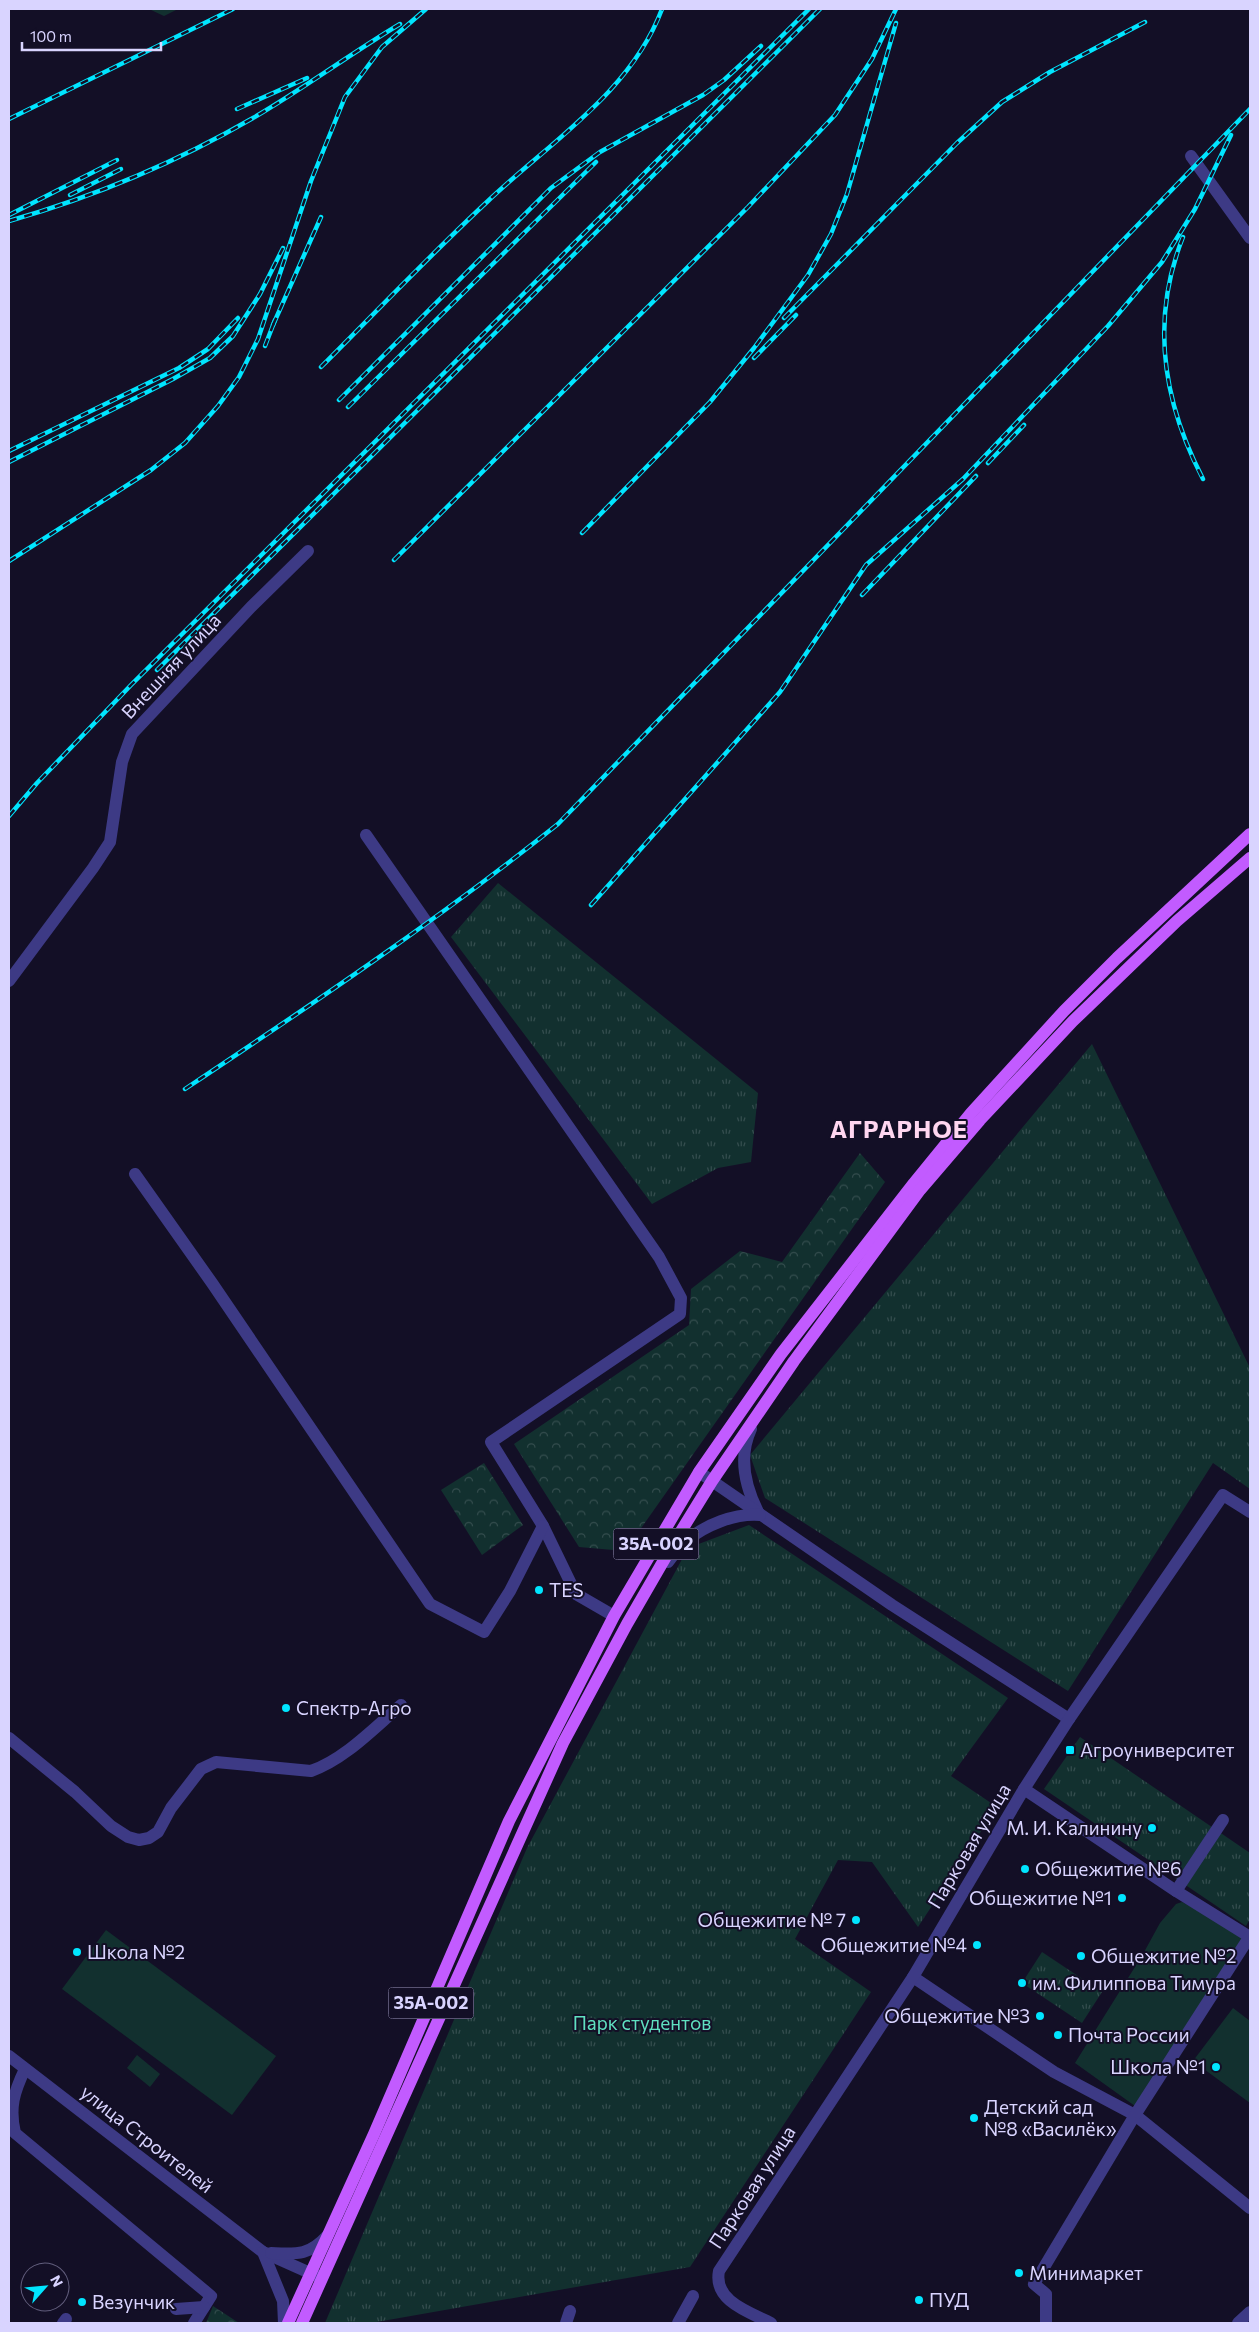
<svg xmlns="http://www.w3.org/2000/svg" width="1259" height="2332" viewBox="0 0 1259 2332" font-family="Commissioner,sans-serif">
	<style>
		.grass { fill: url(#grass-tufts) }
		.forest { fill: url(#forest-crowns) }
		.pitch { fill: #12302f }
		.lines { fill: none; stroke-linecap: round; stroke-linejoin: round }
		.minor { stroke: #3d3a85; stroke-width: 12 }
		.major { stroke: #c25bff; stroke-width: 12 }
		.rail-casing { stroke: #00e5ff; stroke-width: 4.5 }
		.rail { stroke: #130f26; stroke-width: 2.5; stroke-dasharray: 8; stroke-linecap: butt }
		.poi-dot { fill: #00e5ff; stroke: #130f26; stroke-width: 2 }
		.labels { text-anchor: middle; stroke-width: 4; stroke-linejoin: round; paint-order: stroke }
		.shield { fill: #130f26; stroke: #9e99be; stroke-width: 1 }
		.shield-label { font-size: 18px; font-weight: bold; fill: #d9d4ff }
		.street-label { font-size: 19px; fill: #d9d4ff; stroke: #130f26 }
		.poi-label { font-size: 19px; fill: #d9d4ff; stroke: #130f26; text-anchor: start }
		.park-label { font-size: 19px; fill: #5fe0c0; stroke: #130f26 }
		.district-label { font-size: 24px; font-weight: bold; letter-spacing: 1px; fill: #ffd6f0; stroke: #130f26 }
	</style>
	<defs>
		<pattern id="grass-tufts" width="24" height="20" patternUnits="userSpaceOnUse" patternTransform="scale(1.25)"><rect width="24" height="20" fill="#12302f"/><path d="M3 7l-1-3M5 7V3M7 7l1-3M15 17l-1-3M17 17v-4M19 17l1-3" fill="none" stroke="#344d4e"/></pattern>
		<pattern id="forest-crowns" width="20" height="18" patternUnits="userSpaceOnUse" patternTransform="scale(1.25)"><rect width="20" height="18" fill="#12302f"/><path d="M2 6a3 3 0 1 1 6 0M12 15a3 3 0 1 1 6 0" fill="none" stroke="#344d4e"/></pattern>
	</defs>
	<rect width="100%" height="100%" fill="#130f26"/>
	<!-- grass -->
	<g class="grass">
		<path d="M149,9H178L164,16Z"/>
		<path d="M498,883L758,1093L751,1162L718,1168L652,1204L451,937Z"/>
		<path d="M1092,1044L1250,1368V1489L1213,1463L1068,1691L765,1498L750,1455Z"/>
		<path d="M749,1525L1008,1698L951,1776L997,1807L918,1927L872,1862L838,1860L795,1939L871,1992L690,2267L371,2323H325L527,1848L688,1548Z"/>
		<path d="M1080,1737L1250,1853V1919L1246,1926L1044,1789Z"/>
		<path d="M1042,1952L1102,1992L1082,2023L1022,1983Z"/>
	</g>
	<!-- forest -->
	<g class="forest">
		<path d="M860,1153L885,1182L625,1551L579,1547L514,1444L689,1325L691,1289L740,1251L782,1262Z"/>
		<path d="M484,1463L523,1525L482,1555L441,1490Z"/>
		<path d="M213,2306L239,2323H206Z"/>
	</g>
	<!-- pitch -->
	<g class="pitch">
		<path d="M1182,1902L1250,1937L1135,2106L1075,2063L1143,1954L1160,1923L1176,1904Z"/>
		<path d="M106,1930L276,2056L232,2115L62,1989Z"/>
		<path d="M1233,2008L1250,2021V2103L1193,2061Z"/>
		<path d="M137,2055L160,2074L150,2087L127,2068Z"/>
	</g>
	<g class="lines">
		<!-- minor -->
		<g class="minor">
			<path d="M1191,156L1250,238"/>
			<path d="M366,835L659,1257L681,1298L680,1314L491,1442L543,1526L576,1594L614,1616"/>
			<path d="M9,981L93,868L110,842L122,762L132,734L251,607L308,551"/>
			<path d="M135,1174L212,1283L430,1604L484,1632L510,1591L543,1526"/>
			<path d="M751,1429C738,1457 745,1486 758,1512"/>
			<path d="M699,1472L892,1605L1069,1719"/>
			<path d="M668,1562C674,1555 679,1546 686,1541C705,1525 735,1513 760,1515"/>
			<path d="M9,1738L75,1792L111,1826L128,1837L139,1840L149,1838L158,1832L171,1808L201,1769L216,1762L311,1771C345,1759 374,1728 401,1705"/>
			<path d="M1024,1789L1176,1891L1250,1937"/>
			<path d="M1176,1891L1223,1820"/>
			<path d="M913,1977L1054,2072L1135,2115L1250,2208"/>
			<path d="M9,2056L263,2252L319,2277"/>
			<path d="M25,2069C14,2092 9,2108 15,2133L211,2296L194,2323"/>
			<path d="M263,2252L283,2301L284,2323"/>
			<path d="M271,2253C296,2254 309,2256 327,2236"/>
			<path d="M176,2309L204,2307"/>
			<path d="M63,2323L66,2319"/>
			<path d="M566,2323L570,2311"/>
			<path d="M678,2323L693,2296"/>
			<path d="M771,2323C749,2312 713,2301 719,2271L913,1977L1024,1789L1069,1719L1223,1495L1250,1512"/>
			<path d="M1046,2323V2294L1034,2284L1135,2115L1250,1936"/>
			<path d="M1238,2323L1250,2312"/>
		</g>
		<!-- major -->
		<g class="major">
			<path d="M288,2323L374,2134L509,1821L614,1616L699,1472L781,1354L914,1183L971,1113L1064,1011L1117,958L1250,834"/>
			<path d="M302,2323L563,1743L627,1624L675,1541L712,1481L794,1361L920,1190L980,1120L1073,1021L1177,921L1250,858"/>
		</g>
		<!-- rail casing -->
		<g class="rail-casing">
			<g id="rail">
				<path d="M237,109L307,78"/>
				<path d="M9,119L233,9"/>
				<path d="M70,195L121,169"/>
				<path d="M9,215L117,160"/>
				<path d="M9,221C93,197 177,162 253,118C303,89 350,54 400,24"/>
				<path d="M1183,237C1150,320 1163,402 1203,479"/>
				<path d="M784,318L957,143L1002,102L1050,72L1145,22"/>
				<path d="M273,325L321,217"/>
				<path d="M265,346L275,320"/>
				<path d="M754,358L796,315"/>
				<path d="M321,367C376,312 431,254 488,201C550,142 631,92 662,9"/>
				<path d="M339,400L551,188L600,152L703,95L724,80L761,46"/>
				<path d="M348,407L596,162"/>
				<path d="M9,451L179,368L208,349L238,318"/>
				<path d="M9,462L173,379L210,358L233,336L260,294L283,248"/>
				<path d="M988,463L1024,425"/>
				<path d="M582,533L710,402L754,348L808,275L831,234L847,194L896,23"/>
				<path d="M394,560L748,207L835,115L872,59L896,9"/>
				<path d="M9,561L151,470L185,443L218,406L239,377L258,339L311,181L345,97L382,47L426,9"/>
				<path d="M862,595L976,476"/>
				<path d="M157,670L820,9"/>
				<path d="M9,816L37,783L132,684L809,9"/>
				<path d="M591,905L780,692L866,565L963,479L1108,326L1162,262L1195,209L1231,135"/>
				<path d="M185,1089C311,1005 439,919 558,824L1250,109"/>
			</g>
		</g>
		<!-- rail -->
		<use href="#rail" class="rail"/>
	</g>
	<!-- markers -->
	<g class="poi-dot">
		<circle cx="539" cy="1590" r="5"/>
		<circle cx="286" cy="1708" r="5"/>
		<rect x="1065" y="1745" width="10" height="10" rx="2.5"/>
		<circle cx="1152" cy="1828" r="5"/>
		<circle cx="1025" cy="1869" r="5"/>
		<circle cx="1122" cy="1898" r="5"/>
		<circle cx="856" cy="1920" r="5"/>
		<circle cx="977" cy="1945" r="5"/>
		<circle cx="77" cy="1952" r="5"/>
		<circle cx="1081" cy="1956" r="5"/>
		<circle cx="1022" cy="1983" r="5"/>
		<circle cx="1040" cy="2016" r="5"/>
		<circle cx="1058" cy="2035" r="5"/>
		<circle cx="1216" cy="2067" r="5"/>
		<circle cx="974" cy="2118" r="5"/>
		<circle cx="1019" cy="2273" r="5"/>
		<circle cx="919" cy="2300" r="5"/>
		<circle cx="82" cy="2302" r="5"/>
	</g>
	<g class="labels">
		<!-- shield labels -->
		<g class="shield">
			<rect x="613.5" y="1528.5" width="85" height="31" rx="4"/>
			<rect x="388.5" y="1987.5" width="85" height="31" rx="4"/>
		</g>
		<g class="shield-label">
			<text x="656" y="1550">35А-002</text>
			<text x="431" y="2009">35А-002</text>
		</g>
		<!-- street labels -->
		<g class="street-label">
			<text transform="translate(171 666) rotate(-47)" y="7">Внешняя улица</text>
			<text transform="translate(969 1846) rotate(-59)" y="7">Парковая улица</text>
			<text transform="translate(147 2139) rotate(38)" y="7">улица Строителей</text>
			<text transform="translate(752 2187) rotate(-57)" y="7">Парковая улица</text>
		</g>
		<!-- poi labels -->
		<g class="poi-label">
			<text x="549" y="1597">TES</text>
			<text x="296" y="1715">Спектр-Агро</text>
			<text x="1080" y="1757">Агроуниверситет</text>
			<text x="1142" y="1835" text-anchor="end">М. И. Калинину</text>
			<text x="1035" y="1876">Общежитие №6</text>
			<text x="1112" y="1905" text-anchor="end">Общежитие №1</text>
			<text x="846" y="1927" text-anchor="end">Общежитие № 7</text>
			<text x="967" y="1952" text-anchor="end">Общежитие №4</text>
			<text x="87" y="1959">Школа №2</text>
			<text x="1091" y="1963">Общежитие №2</text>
			<text x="1032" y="1990">им. Филиппова Тимура</text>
			<text x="1030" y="2023" text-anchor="end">Общежитие №3</text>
			<text x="1068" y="2042">Почта России</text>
			<text x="1206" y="2074" text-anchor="end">Школа №1</text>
			<text x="984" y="2114">Детский сад<tspan x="984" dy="22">№8 «Василёк»</tspan></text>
			<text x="1029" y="2280">Минимаркет</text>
			<text x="929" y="2307">ПУД</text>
			<text x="92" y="2309">Везунчик</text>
		</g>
		<!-- park labels -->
		<g class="park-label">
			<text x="642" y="2030">Парк студентов</text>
		</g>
		<!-- district labels -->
		<g class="district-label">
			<text x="899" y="1138">АГРАРНОЕ</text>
		</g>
	</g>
	<!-- border -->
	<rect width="1259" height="2332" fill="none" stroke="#d9d4ff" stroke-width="20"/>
	<!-- north arrow -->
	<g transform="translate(45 2287) rotate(63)"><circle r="24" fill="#130f26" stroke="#625e7d"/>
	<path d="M0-4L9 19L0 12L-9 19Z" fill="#00e5ff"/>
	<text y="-8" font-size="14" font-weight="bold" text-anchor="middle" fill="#d9d4ff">N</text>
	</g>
	<!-- scale -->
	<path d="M22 42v8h139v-8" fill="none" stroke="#d9d4ff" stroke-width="2.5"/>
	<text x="30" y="42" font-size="15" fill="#d9d4ff" stroke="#130f26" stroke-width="4" paint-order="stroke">100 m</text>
</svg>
